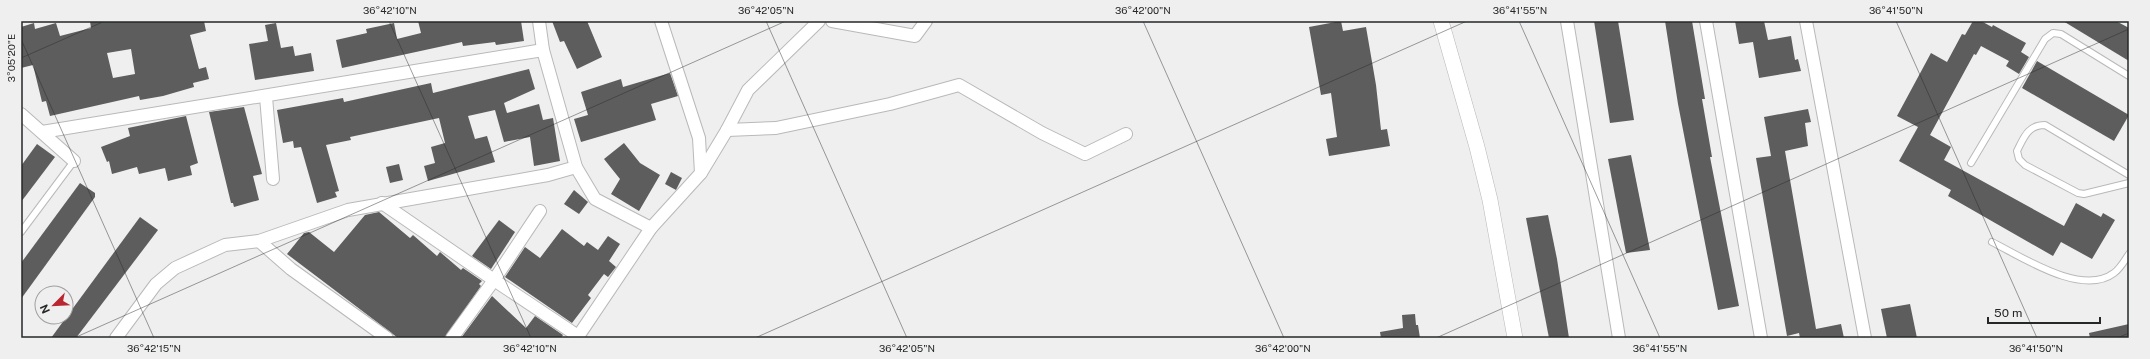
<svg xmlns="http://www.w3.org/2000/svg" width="2150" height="359" viewBox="0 0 2150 359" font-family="'Public Sans',sans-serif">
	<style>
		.building { fill: #5e5d5d; fill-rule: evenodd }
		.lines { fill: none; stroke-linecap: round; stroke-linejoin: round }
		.service-casing { stroke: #b9b9ba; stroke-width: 8 }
		.minor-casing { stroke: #b9b9ba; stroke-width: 14 }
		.tertiary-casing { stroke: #b9b9ba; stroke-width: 16 }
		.service { stroke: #fff; stroke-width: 6 }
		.minor { stroke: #fff; stroke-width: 12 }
		.tertiary { stroke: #fff; stroke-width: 15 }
		.ticks { fill: none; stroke: #262727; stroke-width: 1; stroke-opacity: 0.45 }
		.neatline { fill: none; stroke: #262727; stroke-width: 1.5 }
		.ticks-label { font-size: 10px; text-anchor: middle; fill: #262727 }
	</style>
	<rect width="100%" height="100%" fill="#efeff0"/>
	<!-- building -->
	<g class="building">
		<path d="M90,21H204L206,31L190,35L199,69L206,67L209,79L193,83L194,87L163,96L140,100L139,96L50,116L46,101L42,102L33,65L21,68V27L34,23L35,29L56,23L60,36L91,28ZM131,49L135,74L113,78L107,53Z"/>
		<path d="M418,21H521L524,41L496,45L495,42L463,46L462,42L342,68L336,40L367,33L366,29L394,23L397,39L421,33Z"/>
		<path d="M552,21H587L602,57L577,69L564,41L560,42Z"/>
		<path d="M1341,21L1343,31L1366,27L1376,85L1381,130L1387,129L1390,146L1329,156L1326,139L1337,137L1331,93L1321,95L1309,27Z"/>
		<path d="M1594,21H1618L1634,120L1610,123Z"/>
		<path d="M1665,21H1692L1705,99H1702L1712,157H1710L1739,306L1718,310L1678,104Z"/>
		<path d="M1735,21H1764L1768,40L1791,36L1795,60L1798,59L1801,71L1759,78L1753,42L1739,44Z"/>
		<path d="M1973,21H1981L1992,27L1993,25L2026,43L2021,52L2029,57L2019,74L2006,66L2009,61L1981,46L1976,55L1974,54L1930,135L1951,147L1944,160L2064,226L2076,203L2101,217L2103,213L2115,220L2092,259L2061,242L2053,256L1948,196L1951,190L1899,161L1918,127L1897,116L1931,53L1947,62L1962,34L1965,35Z"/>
		<path d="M2063,21H2116L2129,28V61Z"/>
		<path d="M276,23L281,48L293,46L295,56L311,53L314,71L255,80L249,44L268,41L265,25Z"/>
		<path d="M2037,61L2129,115L2114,141L2022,88Z"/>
		<path d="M529,69L535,89L504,103L507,113L539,104L543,120L553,118L560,161L534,166L530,137L504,142L495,110L468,116L475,139L487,136L495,162L428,181L424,166L435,163L431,147L445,143L439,118L350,137L351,140L326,145L339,191L335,192L337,197L317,203L301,147L294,148L293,141L283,143L277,110L343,98L344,102L431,83L433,93Z"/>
		<path d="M670,73L678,96L651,104L656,120L581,142L574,119L588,115L581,92L621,79L623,87Z"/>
		<path d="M244,107L262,174L253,176L259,200L234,207L233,203H231L209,112Z"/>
		<path d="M1808,109L1811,122L1805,123L1808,146L1785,151L1816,329L1841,324L1844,338H1800L1799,333L1787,336L1756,158L1771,156L1764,117Z"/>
		<path d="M186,116L198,163L190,166L192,175L168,181L165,168L139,174L137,167L112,174L109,161L107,162L101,147L130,136L128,128Z"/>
		<path d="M624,143L640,163L660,175L639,211L611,194L620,179L604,159Z"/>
		<path d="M37,144L55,157L21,202V166Z"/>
		<path d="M1631,155L1650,250L1626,253L1608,159Z"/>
		<path d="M399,164L403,180L390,183L386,167Z"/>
		<path d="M671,172L682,178L676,190L665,184Z"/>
		<path d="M80,183L95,193V197L21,299V263Z"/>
		<path d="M574,190L588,202L579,214L564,204Z"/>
		<path d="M379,212L410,238L413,235L437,256L440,252L461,270L463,268L482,281L479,284L481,286L445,338H398L287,254L304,233L309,232L334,252L365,215Z"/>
		<path d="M1548,215L1557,259L1569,338H1549L1526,218Z"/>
		<path d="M140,217L158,230L76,338H51Z"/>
		<path d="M499,220L515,232L491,269L472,256Z"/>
		<path d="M562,229L584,246L587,242L598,250L608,236L620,244L609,261L616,267L608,277L604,274L588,295L591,298L572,323L505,277L525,247L540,258Z"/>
		<path d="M492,296L526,328L535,316L563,335L561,338H461Z"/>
		<path d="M1910,304L1917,338H1887L1881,309Z"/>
		<path d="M1415,314L1416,325H1418L1420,338H1381L1380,332L1403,328L1402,315Z"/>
		<path d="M2129,324V338H2090L2089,333Z"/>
	</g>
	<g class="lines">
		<!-- service casing -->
		<g class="service-casing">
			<g id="service">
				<path d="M1971,163L2045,39L2053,33L2061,34L2129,76"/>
				<path d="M2129,175L2045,125C2028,125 2024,137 2017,151L2019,159L2025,165L2078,193L2084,194L2129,183"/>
				<path d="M21,232L74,161"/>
				<path d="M1992,242C2022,257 2082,297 2114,273C2120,269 2125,260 2129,254"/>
			</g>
		</g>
		<!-- minor casing -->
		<g class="minor-casing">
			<g id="minor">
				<path d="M539,21L543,50L576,167L595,199L651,228"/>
				<path d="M832,21L915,36L926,21"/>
				<path d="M1567,21L1619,338"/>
				<path d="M1706,21L1761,338"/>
				<path d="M1806,21L1865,338"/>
				<path d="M266,97L273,179"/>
				<path d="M21,114L74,161"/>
				<path d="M727,130L776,128L890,104L959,85L1042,133L1085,154L1126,134"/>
				<path d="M42,132L543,50"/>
				<path d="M701,173L727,130L748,90L819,21"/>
				<path d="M382,203L494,280L540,211"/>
				<path d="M259,241L291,269L387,338"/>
				<path d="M116,338L156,284L175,268L225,245L259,241L348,210L548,175L576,167"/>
				<path d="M452,338L494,280L578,336"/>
				<path d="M577,338L651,228L701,173L699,138L661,21"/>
			</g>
		</g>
		<!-- tertiary casing -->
		<g class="tertiary-casing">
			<path id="tertiary" d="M1441,21L1477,147L1490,200L1515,338"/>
		</g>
		<!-- service -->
		<use href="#service" class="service"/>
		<!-- minor -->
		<use href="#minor" class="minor"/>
		<!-- tertiary -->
		<use href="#tertiary" class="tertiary"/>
	</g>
	<!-- ticks -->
	<path class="ticks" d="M389,21L531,338M766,21L907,338M1143,21L1284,338M1519,21L1660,338M1896,21L2037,338M21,39L154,338M21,58L105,21M74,338L786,21M755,338L1467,21M1436,338L2129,29M2117,338L2129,333"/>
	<!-- border -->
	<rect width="2150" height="359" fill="none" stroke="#efeff0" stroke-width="44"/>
	<!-- north arrow -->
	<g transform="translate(54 305) rotate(246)"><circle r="19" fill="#efeff0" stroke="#9f9fa0"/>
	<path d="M0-3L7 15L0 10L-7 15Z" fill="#b92830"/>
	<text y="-6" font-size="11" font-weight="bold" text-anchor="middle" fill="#262727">N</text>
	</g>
	<!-- scale -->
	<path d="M1988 317v6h112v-6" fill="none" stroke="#262727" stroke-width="2"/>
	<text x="1994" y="317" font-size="12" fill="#262727" stroke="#efeff0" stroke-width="3" paint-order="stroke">50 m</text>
	<rect x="22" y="22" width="2106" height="315" class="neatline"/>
	<g class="ticks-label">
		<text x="390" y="14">36°42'10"N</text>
		<text x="766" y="14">36°42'05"N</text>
		<text x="1143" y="14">36°42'00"N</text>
		<text x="1520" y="14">36°41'55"N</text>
		<text x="1896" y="14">36°41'50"N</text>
		<text transform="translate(11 58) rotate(-90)" y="4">3°05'20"E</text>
		<text x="154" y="352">36°42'15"N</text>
		<text x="530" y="352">36°42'10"N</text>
		<text x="907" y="352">36°42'05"N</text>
		<text x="1283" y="352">36°42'00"N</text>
		<text x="1660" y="352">36°41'55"N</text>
		<text x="2036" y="352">36°41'50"N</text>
	</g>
</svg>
